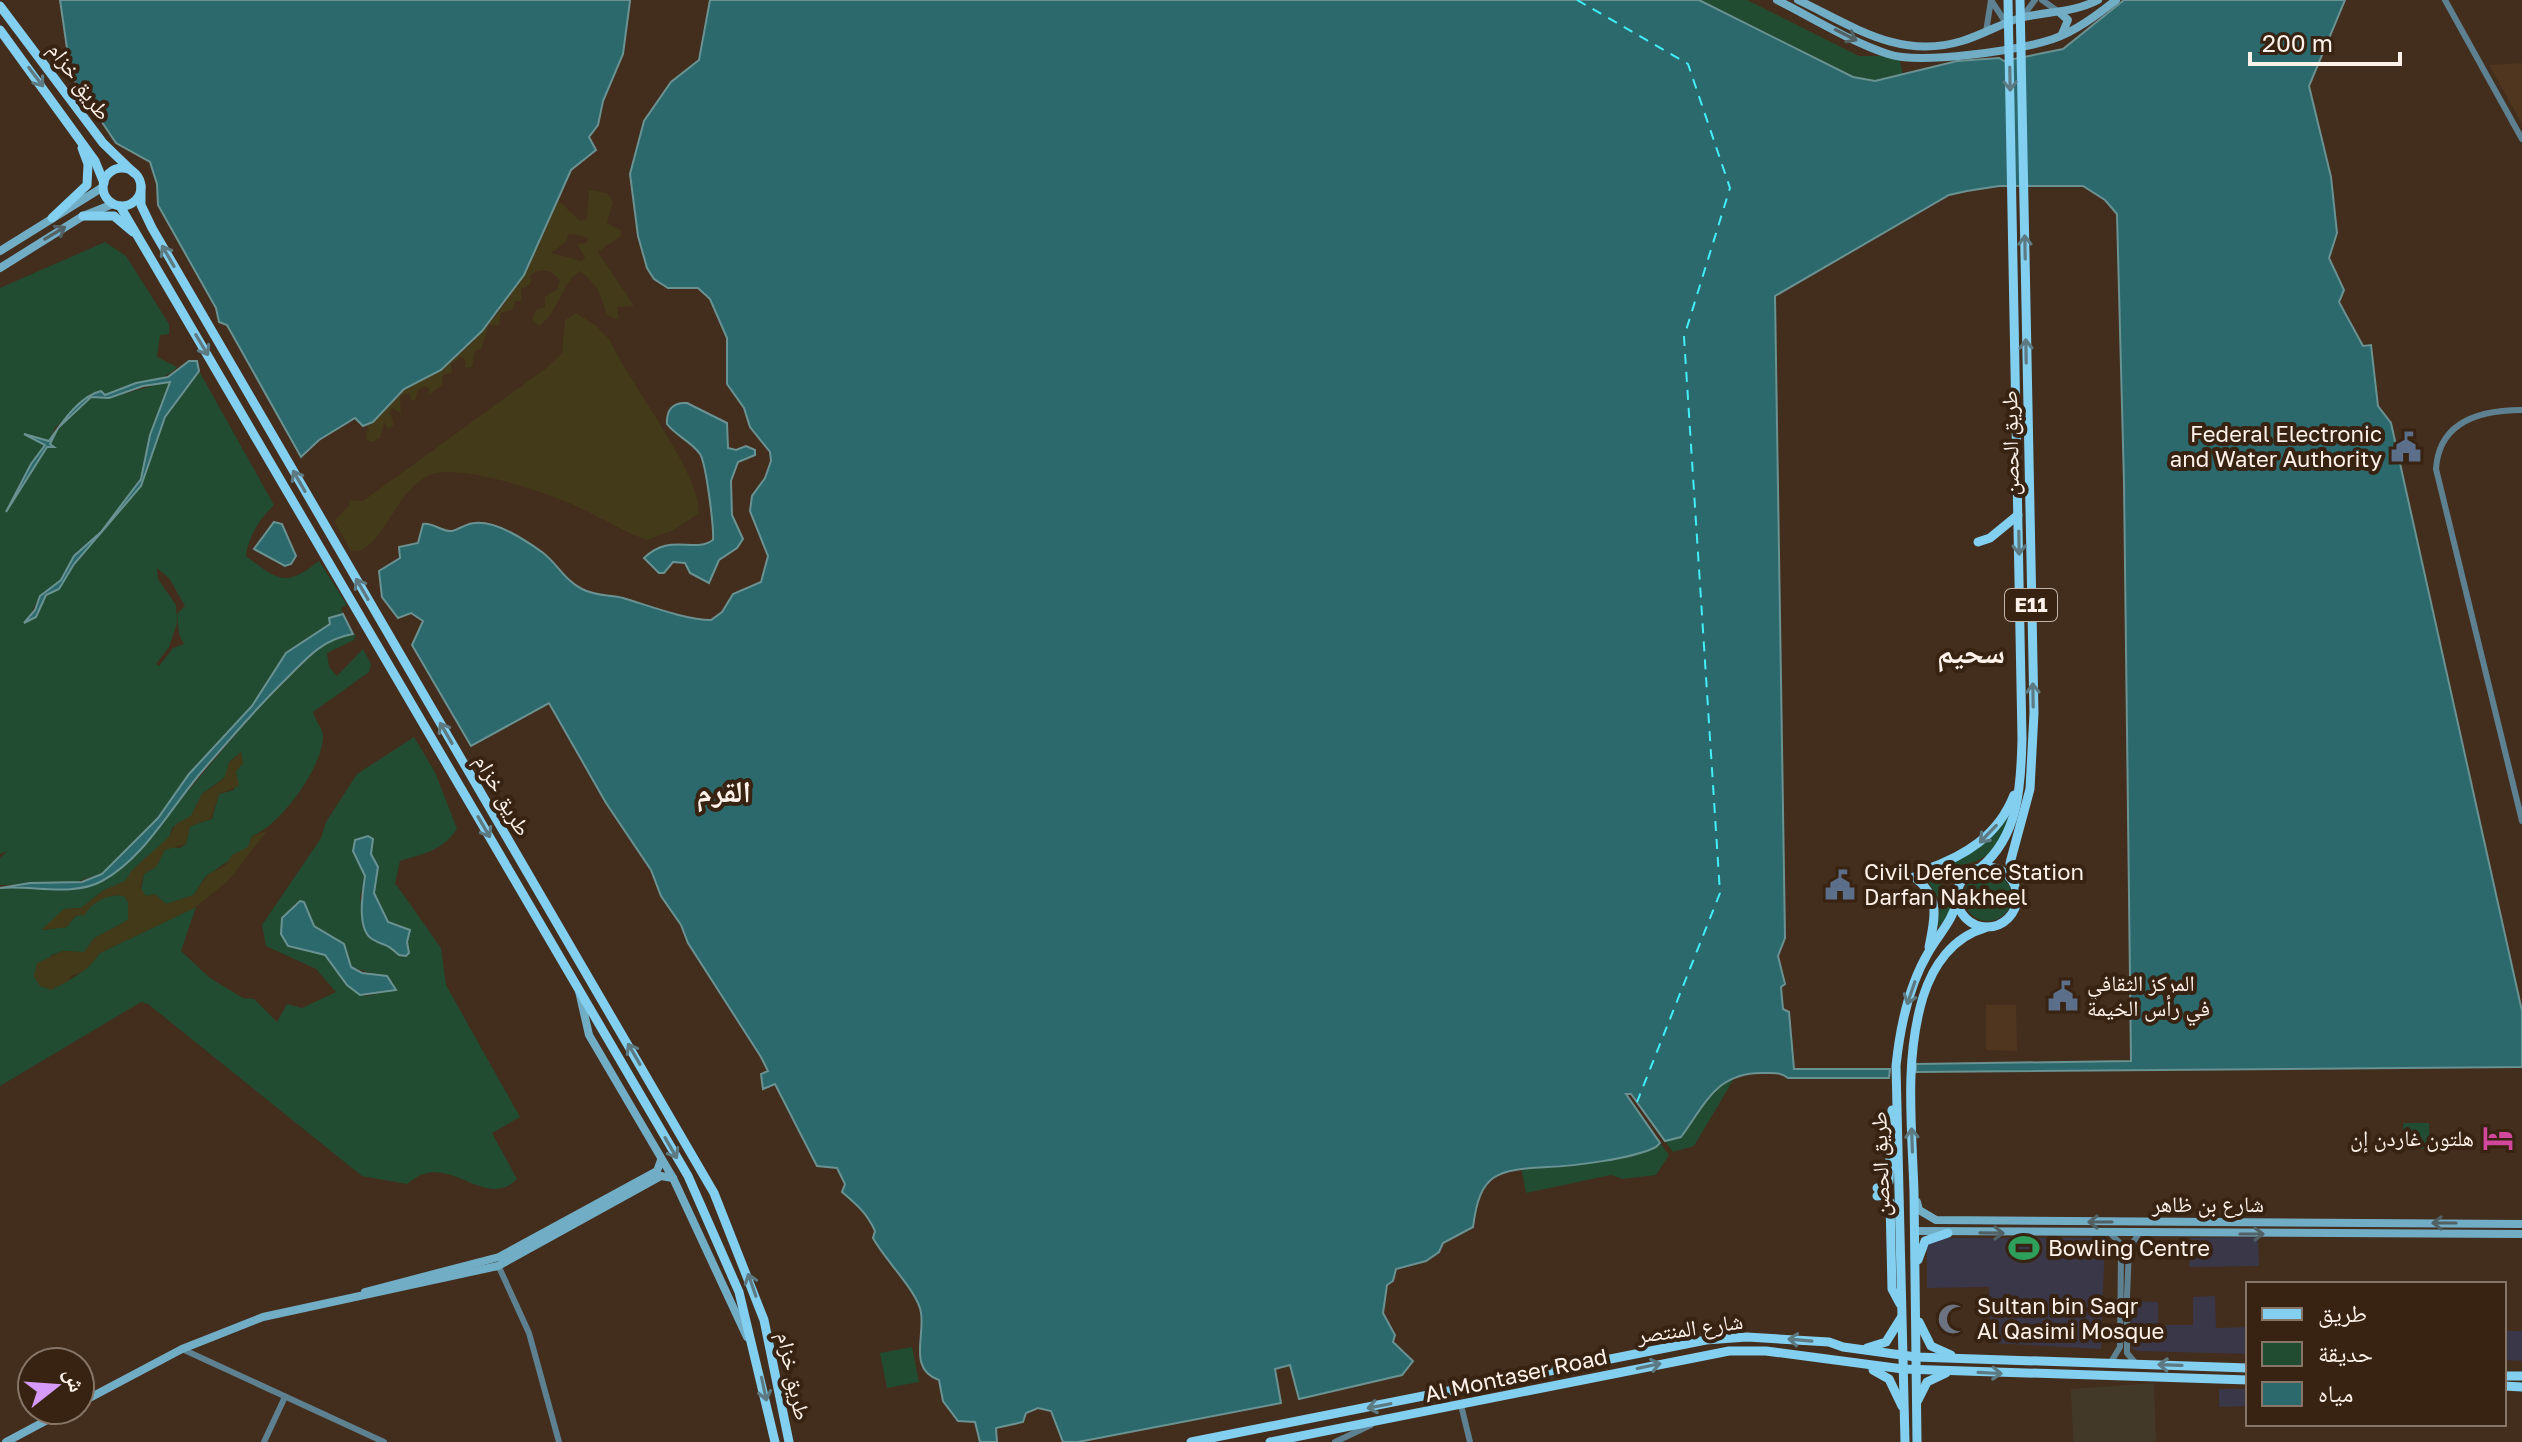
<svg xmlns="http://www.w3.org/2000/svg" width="2522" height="1442" viewBox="0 0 2522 1442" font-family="'Golos Text','Noto Naskh Arabic',sans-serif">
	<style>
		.commercial { fill: #3a3749 }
		.built { fill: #50351f }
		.education { fill: #423928 }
		.green { fill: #214c31; fill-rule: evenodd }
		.sand { fill: #423a19; fill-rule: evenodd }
		.water { fill: #2b696d; stroke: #6a9292; stroke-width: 2 }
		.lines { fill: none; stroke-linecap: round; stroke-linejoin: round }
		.ferry { stroke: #42eef8; stroke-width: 2; stroke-dasharray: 10 8; stroke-linecap: butt }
		.street { stroke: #5d8191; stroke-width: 6 }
		.secondary { stroke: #72adc6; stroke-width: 8 }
		.primary { stroke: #82cff0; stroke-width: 9 }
		.oneway { stroke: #526163 }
		.oneway2 { stroke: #5d7981 }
		.labels { text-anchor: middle; stroke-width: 8; stroke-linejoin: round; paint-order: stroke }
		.shield { fill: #382312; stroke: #c3b4a9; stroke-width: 2 }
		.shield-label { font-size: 20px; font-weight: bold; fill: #fef2ea }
		.street-label { font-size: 22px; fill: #fef2ea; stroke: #382312 }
		.poi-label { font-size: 22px; fill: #fef2ea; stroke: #382312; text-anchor: start }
		.district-label { font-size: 30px; font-weight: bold; fill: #fef2ea; stroke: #382312 }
	</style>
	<rect width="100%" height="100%" fill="#432d1c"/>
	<!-- commercial -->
	<g class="commercial">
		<path d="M2258,1237L2259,1266L2189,1267L2191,1238Z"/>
		<path d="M1927,1238H2105L2101,1349L1991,1343L1989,1287L1927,1288Z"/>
		<path d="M2215,1296L2216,1328L2248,1327V1354L2137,1351L2131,1347L2129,1301L2158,1302V1325H2193V1297Z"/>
		<path d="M2504,1331H2522V1361L2504,1360Z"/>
		<path d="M2219,1389H2248V1406L2219,1407Z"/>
	</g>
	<!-- built -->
	<g class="built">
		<path d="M2522,63V124L2489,65Z"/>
		<path d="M1986,1005H2016L2017,1051L1986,1050Z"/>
	</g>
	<!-- education -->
	<path class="education" d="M2154,1383L2156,1442H2073L2071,1389Z"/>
	<!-- green -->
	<g class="green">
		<path d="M1699,0H1747L1859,56H1899L1903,75L1875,81L1853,77Z"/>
		<path d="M105,242L126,256L169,324V334L160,335L157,357L177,367C162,385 127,383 105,396L96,392L89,395L55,428L49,441L29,436L45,445L17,487L47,447L53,446L50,444L58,429L91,397L109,398L170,381L150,435L141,479L101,532L74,556L61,580L40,596L27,621L36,617L46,595L59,589L74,564L141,486L165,417L199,371L274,505C260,518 248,537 246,556C278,580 285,588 319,561L347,605L341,608L343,614L329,618L331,624L286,653L252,706L189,774L158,818L102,874L68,884L0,885V858L7,851L0,854V288ZM157,568L169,578L185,606L177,614L179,634L184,644L173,648L159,666L156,664L169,647L177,623L176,605L158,579Z"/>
		<path d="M356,635L354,640L327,653L329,667L337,676L363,649L371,664L369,672L313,712C315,720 322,728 323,735C324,766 280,826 252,836L248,847L205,877L194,895L166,904L155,894L146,896L141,890L144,874C155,866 158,856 168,847L180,848L186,844L190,826L212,819L219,794L234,790L236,771L243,763L241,752L229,762L228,775L202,794L191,816L172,828L170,836L120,886L104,890L81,908L64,909L43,930L66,927C78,912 104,891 124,896L128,902V920L97,937L84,952L63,951L52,955L34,976L40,986C62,991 88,969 100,953L196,907L181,951L210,978L243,998L254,999L277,1022L287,1004L302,1008L336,992L316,969L266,946L262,925L321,838L326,822L357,774L414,737L435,772L457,829C442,851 425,853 400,861L395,883L441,948L446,985L520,1117L492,1133L517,1179C489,1208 456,1163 424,1174C418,1175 412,1181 407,1184L362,1176L148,1004L141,1002L0,1086V888L30,885L79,889L102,881L143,844L270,694L319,645L333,637ZM373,839L371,854L378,867L374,893L388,922L401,925L395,953L390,944L370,938L365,931L360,897L366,876L353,847ZM304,902L314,926L346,948L351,967L390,979L396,990L366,996L347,985L325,955L288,946L281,934L282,918L295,904Z"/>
		<path d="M2010,812C1999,848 1988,865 1948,866L1983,845Z"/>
		<circle cx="1988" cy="897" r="24"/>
		<path d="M1928,881L1943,885L1951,898L1949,915L1938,927L1940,902Z"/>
		<path d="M1735,1077L1694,1146L1673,1152L1665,1141L1681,1137C1698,1114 1705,1087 1735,1077Z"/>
		<path d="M2403,1123H2429L2430,1149H2403Z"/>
		<path d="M1660,1143L1669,1155L1656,1175L1623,1179L1611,1175L1526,1193L1521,1167C1547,1167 1644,1160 1660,1143Z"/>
		<path d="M912,1347L919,1382L887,1388L880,1353Z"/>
	</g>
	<!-- sand -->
	<g class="sand">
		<path d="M589,190L607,193L613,202L607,223L621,230V236L598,252L634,306L617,307L619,320L607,315L598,289L581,271C563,279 559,313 539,326L532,320L536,310L545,307V297L557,289L560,282C555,270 538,266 529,277L532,279L529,286L521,289V301H515L512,310L501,313L499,325H489L481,349L475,351L472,367L465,368V359L461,357L451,364L452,373L443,375L442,385L428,395L429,389L425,386L418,390L415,401L411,400L409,393L400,396L401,413L392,408L390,413L394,425L388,429L384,423L380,438L373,442L366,439L368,424C382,419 391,400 403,390C413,382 429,378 440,370C498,328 533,265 558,200L580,221L587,219ZM574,234L588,238L586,243L577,244L585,257L582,261L551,253L566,242L568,235Z"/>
		<path d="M576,313L594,324L610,340C625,377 706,480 698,514L672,531L646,540C621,530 598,516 574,505C544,492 469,467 437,473C396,481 383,556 351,551L334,521L349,506L350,500L363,501L549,366L562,353L565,320Z"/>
		<path d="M241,752L243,763L236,771L239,786L219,794L211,819L190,826L186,844L165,850L156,867L144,874L140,887L146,896L155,894L166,904L194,895L208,874L225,866L232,855L248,847L252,836L267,831L229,880L196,907L100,953C93,963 84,974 72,975L67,982L51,990L40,986L34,976L37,963L63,951L84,952L94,938L128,920V902L124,896C111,892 90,903 85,915L75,916L67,927L41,930L64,909L81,908L104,890L125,881L132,870L170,836L176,824L191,816L202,794L224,779L229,763Z"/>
	</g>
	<!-- water -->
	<g class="water">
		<path d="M60,0H630V1L623,54L603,101L598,125L589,137L596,150L571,170L524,275L482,331L441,370L404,389L373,422L363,426L355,418L319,440L301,457L227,325L219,322L216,308L158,205L157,184L150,162L116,143L71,76Z"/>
		<path d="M710,0H1699L1853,77L1875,81L1957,61L1999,58L2004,61L2063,49L2124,0H2345L2309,86L2331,177L2337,233L2329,258L2344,290L2339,302L2363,346L2371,345L2378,406L2391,423L2522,1011V1067L1916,1072V1064L2131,1061L2124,483L2117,214L2105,200L2083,186H1999L1967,191L1949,195L1775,296L1785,938L1778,956L1785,984L1781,987L1783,1009L1789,1012L1794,1069H1890L1889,1078H1788C1780,1072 1775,1073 1765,1073C1716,1071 1705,1105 1681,1137L1665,1141L1631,1094H1626L1660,1143L1656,1147C1632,1159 1574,1166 1547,1167C1497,1170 1480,1172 1473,1227L1443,1243L1439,1252L1426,1261L1396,1269L1393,1281L1387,1285L1383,1313L1395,1335L1393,1342L1413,1361L1402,1375L1299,1399L1290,1365L1275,1369L1281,1403L1078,1442H1063L1051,1411L1038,1408L1026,1413L1023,1422L996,1428L997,1442H980L975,1422L958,1421L943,1401L939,1380C908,1369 925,1337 921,1313C919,1293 884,1259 873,1238L875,1231C867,1213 856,1204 842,1192L845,1184L837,1168L817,1166L775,1084L763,1089L761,1074L768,1071L761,1057L688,943L681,925L661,896L651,870L606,803L549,703L471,746L412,645L423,621L411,613L398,618L382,597L379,571L400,558L399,547L418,543L423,524C433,522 441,532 452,531C460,529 467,523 475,523C497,521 525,540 542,552C557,563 564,580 582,589C595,596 610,595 623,598C647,605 686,620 711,620L722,612L733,594L761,582L768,556L750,511L752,496L765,478L771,461L770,452L750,427L744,408L727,384V338L710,299L698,288H668L654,279L647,268L638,236L630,174L644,121L671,82L699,60Z"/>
		<path d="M189,361H197L199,371L165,417L141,486L74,564L59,589L46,595L36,617L24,623L35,610L40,596L61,580L74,556L101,532L141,479L150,435L170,382L143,386L109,398L91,397L58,428L50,444L54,447H47L6,512L31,464L45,445L24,434L49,441C61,424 79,396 101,391L105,395L136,383L168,377Z"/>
		<path d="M687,403L727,423L728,448L736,450L746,446L755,450V455L738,462L731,481L732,515L743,539L737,548L719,560L709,583L690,573L685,563L673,562L664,573H659L644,558C671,532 694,554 713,540C714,527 706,463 700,454C691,441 676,436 667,424C666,410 673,402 687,403Z"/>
		<path d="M274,522L282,524L296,556L291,564L285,566L254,549Z"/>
		<path d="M343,614L353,634C319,640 305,661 281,684C254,711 228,741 204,769C172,805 146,857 102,881C73,897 32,885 0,888L30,883L82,882L102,874L158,818L189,774L252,706L286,653L330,624L329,618Z"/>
		<path d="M368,836L373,839L371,854L378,867L374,893L388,922L410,930L407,942L409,953L406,956L399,955C384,941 385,947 372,939C356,929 363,891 365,876L353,851L355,840Z"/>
		<path d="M300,901L304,902L314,926L344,944L351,967L362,973L387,976L396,990L360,995L347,985L325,955L288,946L281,934L282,918Z"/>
	</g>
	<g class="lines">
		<!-- ferry -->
		<path class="ferry" d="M1577,0L1688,64L1730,188L1684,337L1720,893L1637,1102"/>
		<!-- street -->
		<g class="street">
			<path d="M1991,0L2006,23"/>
			<path d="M2042,0L2059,12"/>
			<path d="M2445,0L2522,139"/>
			<path d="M2023,16L2035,0"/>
			<path d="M1986,32L1991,0"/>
			<path d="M2522,410C2481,410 2439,421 2436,469L2522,821"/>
			<path d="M2110,1233L2119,1242L2121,1254L2120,1347L2111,1362"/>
			<path d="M498,1265L529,1333L559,1442"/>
			<path d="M182,1349L384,1442"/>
			<path d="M2137,1365L2127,1353V1296L2129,1249L2139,1233"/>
			<path d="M1461,1405L1470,1442"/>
			<path d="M264,1442L284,1399"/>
			<path d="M1335,1442L1371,1425"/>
		</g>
		<!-- secondary -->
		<g class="secondary">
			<path d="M1777,0C1813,18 1849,41 1888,54C1920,65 2020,50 2053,39C2076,31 2097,15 2116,0"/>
			<path d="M1798,0C1853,26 1899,60 1962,41C1982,35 2000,24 2020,18C2047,11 2073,13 2098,0"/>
			<path d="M2059,12L2068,20L2062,34"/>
			<path d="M0,251L103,187"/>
			<path d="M0,268L83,216L113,204"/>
			<path d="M579,991L589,1035L673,1178L747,1337"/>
			<path d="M1917,1202L1919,1210L1936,1220L2522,1224"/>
			<path d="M1914,1231L2522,1234"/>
			<path d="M365,1292L499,1257L657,1171L661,1160"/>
			<path d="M80,1403L182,1349L263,1317L498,1266L661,1176L673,1178"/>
			<path d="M6,1442L66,1410"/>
		</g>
		<!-- primary -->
		<g class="primary">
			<path d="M0,6L103,143L134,173"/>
			<path d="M0,30L95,161L104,183"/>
			<circle cx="122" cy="187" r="19"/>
			<path d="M141,185V205L152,228L714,1193L764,1320L789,1442"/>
			<path d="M120,206L688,1176L739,1292L775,1442"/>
			<path d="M83,216H114L133,232"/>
			<path d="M52,218L87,185L88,164L82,148"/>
			<path d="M1978,542L1990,538L2018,515"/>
			<circle cx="1987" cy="897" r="30"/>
			<path d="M1980,868C2019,836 2021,786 2022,739L2008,0"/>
			<path d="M1925,870C1965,856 1998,836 2014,795"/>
			<path d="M1914,877C1941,897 1935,917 1929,947"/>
			<path d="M2013,882L2010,863L2030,789L2034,713L2020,0"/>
			<path d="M1877,1188L1886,1187L1889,1182L1892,1110"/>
			<path d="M1877,1196L1885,1195L1890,1202L1892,1289L1900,1304"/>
			<path d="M1918,1260L1925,1241L1948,1233"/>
			<path d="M1919,1322L1931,1346L1951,1355"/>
			<path d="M1867,1348L1886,1342L1901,1318"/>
			<path d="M1873,1370L1889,1379L1902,1406"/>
			<path d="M2504,1376H2522"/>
			<path d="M2504,1386L2522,1387"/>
			<path d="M1918,1400L1927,1382L1946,1373"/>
			<path d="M1191,1442L1706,1340L1747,1337L1829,1342L1843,1347L1916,1357L2248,1368"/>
			<path d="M1270,1442L1729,1351H1766L1903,1369L2248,1380"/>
			<path d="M1905,1442L1896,1066C1900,1027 1908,987 1928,953C1939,933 1953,922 1957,899"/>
			<path d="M1917,1442C1916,1359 1915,1275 1914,1192C1912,1127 1904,1060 1923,997C1933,965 1953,937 1985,928"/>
		</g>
	</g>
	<!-- one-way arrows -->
	<defs><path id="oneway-shaft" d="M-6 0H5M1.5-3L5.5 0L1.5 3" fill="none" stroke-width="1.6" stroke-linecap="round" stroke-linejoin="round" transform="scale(2)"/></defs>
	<g class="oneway">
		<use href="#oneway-shaft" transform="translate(1846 35) rotate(27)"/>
		<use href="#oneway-shaft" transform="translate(55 233) rotate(-31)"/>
		<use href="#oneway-shaft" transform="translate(2100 1222) rotate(-180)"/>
		<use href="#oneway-shaft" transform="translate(2444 1223) rotate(180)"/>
		<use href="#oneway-shaft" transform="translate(1992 1233) rotate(1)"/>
		<use href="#oneway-shaft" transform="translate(2252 1234)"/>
	</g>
	<g class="oneway2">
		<use href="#oneway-shaft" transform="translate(36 77) rotate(53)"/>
		<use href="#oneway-shaft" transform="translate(2010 79) rotate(89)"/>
		<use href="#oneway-shaft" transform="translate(2025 247) rotate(-91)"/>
		<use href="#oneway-shaft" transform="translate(168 256) rotate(-120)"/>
		<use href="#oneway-shaft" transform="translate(202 345) rotate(59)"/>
		<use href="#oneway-shaft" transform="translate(2026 351) rotate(-91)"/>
		<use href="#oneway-shaft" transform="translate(299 481) rotate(-120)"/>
		<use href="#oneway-shaft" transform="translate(2019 543) rotate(89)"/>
		<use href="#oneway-shaft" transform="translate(362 589) rotate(-120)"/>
		<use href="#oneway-shaft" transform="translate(2033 695) rotate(-91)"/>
		<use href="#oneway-shaft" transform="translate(446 733) rotate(-120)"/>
		<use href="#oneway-shaft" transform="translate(484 827) rotate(60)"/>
		<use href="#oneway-shaft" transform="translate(1988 834) rotate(134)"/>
		<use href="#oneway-shaft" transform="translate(1911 993) rotate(109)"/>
		<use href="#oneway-shaft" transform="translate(634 1054) rotate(-120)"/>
		<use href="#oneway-shaft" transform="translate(1912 1140) rotate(-92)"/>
		<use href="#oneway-shaft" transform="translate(671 1148) rotate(60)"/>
		<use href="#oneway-shaft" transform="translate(752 1285) rotate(-109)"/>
		<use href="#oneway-shaft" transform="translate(1800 1340) rotate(-175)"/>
		<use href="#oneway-shaft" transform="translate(2170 1365) rotate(-178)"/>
		<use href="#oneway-shaft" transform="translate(1649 1366) rotate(-12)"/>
		<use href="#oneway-shaft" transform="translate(1990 1373) rotate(3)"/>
		<use href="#oneway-shaft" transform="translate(764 1389) rotate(78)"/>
		<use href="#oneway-shaft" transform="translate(1379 1406) rotate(169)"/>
	</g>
	<!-- icons -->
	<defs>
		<g id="civic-bare" transform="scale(2.4)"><path d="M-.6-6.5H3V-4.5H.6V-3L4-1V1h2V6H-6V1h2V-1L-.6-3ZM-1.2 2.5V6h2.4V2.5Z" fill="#5c6f8a" stroke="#382312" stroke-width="2.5" paint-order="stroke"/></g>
		<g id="hotel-bare" transform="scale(2.4)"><path d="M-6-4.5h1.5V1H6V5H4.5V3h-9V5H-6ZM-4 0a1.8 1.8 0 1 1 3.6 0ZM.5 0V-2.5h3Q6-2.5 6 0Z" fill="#d1479c" stroke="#382312" stroke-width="2.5" paint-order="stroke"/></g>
		<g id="stadium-bare" transform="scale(2.4)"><path d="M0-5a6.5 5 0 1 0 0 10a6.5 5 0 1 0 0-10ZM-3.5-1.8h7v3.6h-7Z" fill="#2e9e5b" stroke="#382312" stroke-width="2.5" paint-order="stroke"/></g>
		<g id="mosque-bare" transform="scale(2.4)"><path d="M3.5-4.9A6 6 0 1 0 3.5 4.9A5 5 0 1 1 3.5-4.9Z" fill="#6b7280" stroke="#382312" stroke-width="2.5" paint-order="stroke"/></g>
	</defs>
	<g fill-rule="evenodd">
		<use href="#civic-bare" x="2406" y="447"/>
		<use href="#civic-bare" x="1840" y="885"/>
		<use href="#civic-bare" x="2063" y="996"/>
		<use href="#hotel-bare" x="2498" y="1138"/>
		<use href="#stadium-bare" x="2024" y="1248"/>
		<use href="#mosque-bare" x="1953" y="1319"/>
	</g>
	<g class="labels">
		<!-- shield labels -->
		<rect class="shield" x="2005" y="589" width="52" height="32" rx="6"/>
		<g class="shield-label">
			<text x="2031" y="612">E11</text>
		</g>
		<!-- street labels -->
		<g class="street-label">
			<text transform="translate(80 81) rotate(54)" y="8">طريق خزام</text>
			<text transform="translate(2010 443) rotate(-91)" y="8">طريق الحصن</text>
			<text transform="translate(503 795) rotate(60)" y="8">طريق خزام</text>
			<text transform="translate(1880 1164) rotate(-92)" y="8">طريق الحصن</text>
			<text x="2208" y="1212">شارع بن ظاهر</text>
			<text transform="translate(1690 1328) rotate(-8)" y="8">شارع المنتصر</text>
			<text transform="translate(1516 1375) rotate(-12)" y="8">Al Montaser Road</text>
			<text transform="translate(794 1376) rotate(78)" y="8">طريق خزام</text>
		</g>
		<!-- poi labels -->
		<g class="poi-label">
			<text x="2382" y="442" text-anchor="end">Federal Electronic<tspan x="2382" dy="25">and Water Authority</tspan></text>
			<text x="1864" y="880">Civil Defence Station<tspan x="1864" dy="25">Darfan Nakheel</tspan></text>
			<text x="2087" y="991">المركز الثقافي<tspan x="2087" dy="25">في رأس الخيمة</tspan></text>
			<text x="2474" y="1146" text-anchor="end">هلتون غاردن إن</text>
			<text x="2048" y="1256">Bowling Centre</text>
			<text x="1977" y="1314">Sultan bin Saqr<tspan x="1977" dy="25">Al Qasimi Mosque</tspan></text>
		</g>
		<!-- district labels -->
		<g class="district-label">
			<text x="1971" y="663">سحيم</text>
			<text x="724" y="802">القرم</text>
		</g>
	</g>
	<!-- legend -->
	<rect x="2246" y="1282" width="260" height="144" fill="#382312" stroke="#877668" stroke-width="2"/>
	<rect x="2262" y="1308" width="40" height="12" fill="#82cff0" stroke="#877668" stroke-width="2"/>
	<text x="2318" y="1322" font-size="24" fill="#fef2ea">طريق</text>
	<rect x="2262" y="1342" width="40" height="24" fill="#214c31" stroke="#877668" stroke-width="2"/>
	<text x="2318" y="1362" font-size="24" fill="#fef2ea">حديقة</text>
	<rect x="2262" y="1382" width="40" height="24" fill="#2b696d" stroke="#877668" stroke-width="2"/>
	<text x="2318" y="1402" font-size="24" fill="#fef2ea">مياه</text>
	<!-- north arrow -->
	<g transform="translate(56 1386) rotate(73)"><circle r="38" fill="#382312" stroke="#877668" stroke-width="2"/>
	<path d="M0-6L14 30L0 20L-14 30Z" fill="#d69bfa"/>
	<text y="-12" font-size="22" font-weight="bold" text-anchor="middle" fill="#fef2ea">ش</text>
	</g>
	<!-- scale -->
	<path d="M2250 52v12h150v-12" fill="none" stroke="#fef2ea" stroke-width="4"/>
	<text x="2262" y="52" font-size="24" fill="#fef2ea" stroke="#382312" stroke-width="6" paint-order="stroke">200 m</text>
</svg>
